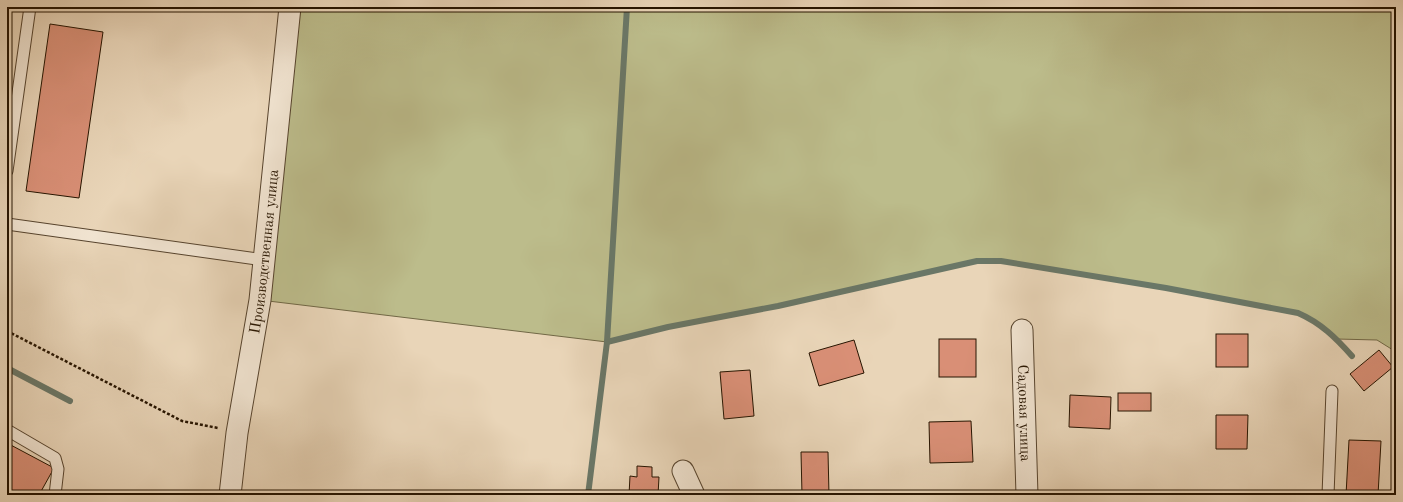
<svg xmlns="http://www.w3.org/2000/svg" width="1403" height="502" viewBox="0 0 1403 502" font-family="'Old Standard TT',serif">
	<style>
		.green { fill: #bcbc8b; stroke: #716846 }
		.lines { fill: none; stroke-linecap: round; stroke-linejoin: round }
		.stream { stroke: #6a7767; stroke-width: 6 }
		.building { fill: #d98f76; stroke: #261400 }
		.lane-casing { stroke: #57442e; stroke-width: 13 }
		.street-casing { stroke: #57442e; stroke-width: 23 }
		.path { stroke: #261400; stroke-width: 2.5; stroke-dasharray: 3 2; stroke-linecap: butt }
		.lane { stroke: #f1e4d1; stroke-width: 11 }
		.street { stroke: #f1e4d1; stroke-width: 21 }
		.labels { text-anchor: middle; stroke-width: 3; stroke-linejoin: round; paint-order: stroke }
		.street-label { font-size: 15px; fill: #261400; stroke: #f1e4d1 }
	</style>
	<rect width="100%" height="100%" fill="#e9d5b8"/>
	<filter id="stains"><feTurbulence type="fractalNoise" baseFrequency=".005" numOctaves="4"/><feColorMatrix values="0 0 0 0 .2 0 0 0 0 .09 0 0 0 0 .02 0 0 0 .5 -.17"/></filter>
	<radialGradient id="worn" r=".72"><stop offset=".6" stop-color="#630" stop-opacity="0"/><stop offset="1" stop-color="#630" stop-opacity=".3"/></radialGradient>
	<!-- green -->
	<path class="green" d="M290,7H1396V349L1393,350L1377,340L1337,339L1312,319L1298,313L1166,288L1001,261H977L778,306L668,327L607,342L260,300Z"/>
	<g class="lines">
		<!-- stream -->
		<g class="stream">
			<path d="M627,7L607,342L668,327L778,306L977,261H1001L1166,288L1298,313C1321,323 1336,338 1352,356"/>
			<path d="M7,368L70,401"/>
			<path d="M588,495L607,342"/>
		</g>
	</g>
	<!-- building -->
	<g class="building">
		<path d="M50,24L103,32L79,198L26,191Z"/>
		<rect x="1216" y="334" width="32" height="33"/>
		<rect x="939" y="339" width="37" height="38"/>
		<path d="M854,340L864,373L819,386L809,353Z"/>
		<path d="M1379,350L1393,367L1364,391L1350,374Z"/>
		<path d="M750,370L754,416L724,419L720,372Z"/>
		<rect x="1118" y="393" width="33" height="18"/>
		<path d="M1070,395L1111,397L1110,429L1069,427Z"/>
		<path d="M1216,415H1248L1247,449H1216Z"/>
		<path d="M971,421L973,462L930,463L929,422Z"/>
		<path d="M1349,440L1381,441L1378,495H1346Z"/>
		<path d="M7,443L54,468L39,495H7Z"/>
		<path d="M801,452H828L829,495H802Z"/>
		<path d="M637,466L652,467V477H659L658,495H629L630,476L637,477Z"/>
	</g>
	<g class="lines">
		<!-- lane casing -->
		<g class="lane-casing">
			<g id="lane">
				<path d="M7,171L30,7"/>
				<path d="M7,224L264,260"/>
				<path d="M7,430L55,458L58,469L55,495"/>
				<path d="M1328,495L1332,391"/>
			</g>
		</g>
		<!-- street casing -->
		<g class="street-casing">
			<g id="street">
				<path id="s1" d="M1022,330L1027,495"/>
				<path d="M683,471L694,495"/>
				<path id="s2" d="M230,495L237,433L260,300L290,7"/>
			</g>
		</g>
		<!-- path -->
		<path class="path" d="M7,331L182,421L218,428"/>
		<!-- lane -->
		<use href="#lane" class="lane"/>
		<!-- street -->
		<use href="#street" class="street"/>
	</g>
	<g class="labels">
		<!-- street labels -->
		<g class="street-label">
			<text dy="5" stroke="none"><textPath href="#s2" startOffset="246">Производственная улица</textPath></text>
			<text dy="5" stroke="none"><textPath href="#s1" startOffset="83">Садовая улица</textPath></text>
		</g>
	</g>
	<!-- margin -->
	<rect width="1403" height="502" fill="none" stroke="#e9d5b8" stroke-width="24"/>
	<rect x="8" y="8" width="1387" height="486" fill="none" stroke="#261400" stroke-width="2"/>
	<rect x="12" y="12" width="1379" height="478" fill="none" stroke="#261400"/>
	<rect width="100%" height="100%" filter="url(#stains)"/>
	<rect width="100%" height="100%" fill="url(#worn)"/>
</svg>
